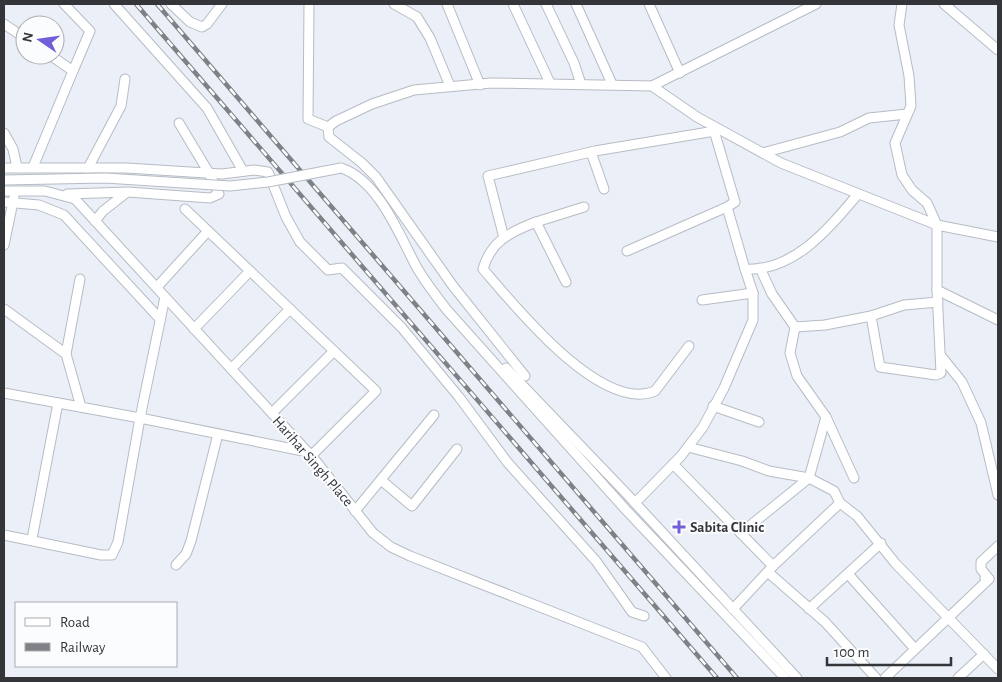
<svg xmlns="http://www.w3.org/2000/svg" width="1002" height="682" viewBox="0 0 1002 682" font-family="'Alegreya Sans',sans-serif">
	<style>
		.lines { fill: none; stroke-linecap: round; stroke-linejoin: round }
		.minor-casing { stroke: #b7bcc4; stroke-width: 11 }
		.minor { stroke: #fff; stroke-width: 9 }
		.rail-casing { stroke: #7e8186; stroke-width: 4.5 }
		.rail { stroke: #fbfcfe; stroke-width: 2.5; stroke-dasharray: 8; stroke-linecap: butt }
		.minor-bridge-casing { stroke: #b7bcc4; stroke-width: 11; stroke-linecap: butt }
		.minor-bridge { stroke: #fff; stroke-width: 9 }
		.poi-dot { fill: #705fd9; stroke: #fbfcfe; stroke-width: 2 }
		.labels { text-anchor: middle; stroke-width: 4; stroke-linejoin: round; paint-order: stroke }
		.street-label { font-size: 15px; fill: #333538; stroke: #fbfcfe }
		.poi-label { font-size: 15px; font-weight: bold; fill: #333538; stroke: #fbfcfe; text-anchor: start }
	</style>
	<rect width="100%" height="100%" fill="#eaeff8"/>
	<g class="lines">
		<!-- minor casing -->
		<g class="minor-casing">
			<g id="minor">
				<path d="M64,4L90,31L73,71"/>
				<path d="M114,4L207,108L243,171"/>
				<path d="M171,4L190,22L202,27L207,24L222,4"/>
				<path d="M309,4L308,119L328,127"/>
				<path d="M394,4L417,17L430,38L450,86"/>
				<path d="M447,4L480,85"/>
				<path d="M513,4L550,83"/>
				<path d="M546,4L574,63L581,84"/>
				<path d="M576,4L612,84"/>
				<path d="M649,4L680,73"/>
				<path d="M902,4L899,25L909,76L911,106L895,143L902,175L912,190L927,203L937,225V290L941,373L936,375L880,367L871,316L904,305L938,302"/>
				<path d="M944,4L998,50"/>
				<path d="M4,24L25,38"/>
				<path d="M652,86L816,4"/>
				<path d="M4,133L13,149L17,167"/>
				<path d="M591,152L604,189"/>
				<path d="M763,153L840,132L869,118L907,114"/>
				<path d="M33,167L73,71L50,55"/>
				<path d="M4,168H126L222,174L254,170L268,172L286,217L300,242L328,270L342,268L402,328L459,397L508,463L596,561L632,612L644,616"/>
				<path d="M88,168L121,106L125,79"/>
				<path d="M341,168C378,180 399,234 416,266C425,282 436,296 447,310L626,510L785,678"/>
				<path d="M4,191H45L75,199L315,460L373,533L391,547L410,556L642,647L666,678"/>
				<path d="M67,194L128,192L210,198L219,194L209,173L179,123"/>
				<path d="M4,202L39,205L64,215L160,319"/>
				<path d="M727,207L745,269C794,272 829,228 858,194"/>
				<path d="M185,209L376,391L311,456"/>
				<path d="M95,221L103,211L126,193"/>
				<path d="M536,222L584,207"/>
				<path d="M504,238L488,176L595,151L715,131"/>
				<path d="M4,245L14,197"/>
				<path d="M627,251L727,207L735,202L713,127"/>
				<path d="M566,282L536,222C510,232 491,241 483,269C514,305 601,414 655,391L689,346"/>
				<path d="M157,287L208,231"/>
				<path d="M937,290L998,320"/>
				<path d="M165,297L140,418L308,452"/>
				<path d="M702,300L753,293L745,269"/>
				<path d="M4,309L66,354L81,407"/>
				<path d="M795,327L825,325L871,316"/>
				<path d="M194,329L250,271"/>
				<path d="M66,354L80,279"/>
				<path d="M941,356L962,382L981,423L998,495"/>
				<path d="M506,368L624,491L797,678"/>
				<path d="M231,369L290,309"/>
				<path d="M525,376L453,286L376,177L362,163L329,137L328,127L336,121L372,104L414,90L491,83L652,86L697,117L781,163L937,225L998,237"/>
				<path d="M4,393L140,418L118,542L112,555H101L4,535"/>
				<path d="M713,406L759,422"/>
				<path d="M272,413L334,351"/>
				<path d="M826,417L854,478"/>
				<path d="M688,447L742,461L769,471L809,478L834,491L840,503L857,516L896,564L998,669"/>
				<path d="M673,464L773,566"/>
				<path d="M381,480L412,506L457,449"/>
				<path d="M635,503L681,456L703,427L724,388L753,320V293"/>
				<path d="M355,511L434,415"/>
				<path d="M741,533L809,478L826,417L797,376L790,353L795,327L772,294L760,268"/>
				<path d="M32,539L58,403"/>
				<path d="M176,565L186,554L191,541L218,434"/>
				<path d="M769,573L825,622L876,678"/>
				<path d="M848,574L915,649"/>
				<path d="M985,578L989,579L981,569V562L998,546"/>
				<path d="M733,609L773,566L840,503"/>
				<path d="M809,609L881,543"/>
				<path d="M885,678L989,579"/>
				<path d="M958,678L984,654"/>
			</g>
		</g>
		<!-- minor -->
		<use href="#minor" class="minor"/>
		<!-- rail casing -->
		<g class="rail-casing">
			<g id="rail">
				<path d="M136,4L717,678"/>
				<path d="M157,4L737,678"/>
			</g>
		</g>
		<!-- rail -->
		<use href="#rail" class="rail"/>
		<!-- minor-bridge casing -->
		<g class="minor-bridge-casing">
			<path id="minor-bridge" d="M4,180L105,178L230,186L268,182L341,168"/>
		</g>
		<!-- minor-bridge -->
		<use href="#minor-bridge" class="minor-bridge"/>
	</g>
	<!-- markers -->
	<path class="poi-dot" d="M676.5 519.5h5v5h5v5h-5v5h-5v-5h-5v-5h5z"/>
	<g class="labels">
		<!-- street labels -->
		<g class="street-label">
			<text transform="translate(313 461) rotate(49)" y="5">Harihar Singh Place</text>
		</g>
		<!-- poi labels -->
		<g class="poi-label">
			<text x="690" y="532">Sabita Clinic</text>
		</g>
	</g>
	<!-- border -->
	<rect width="1002" height="682" fill="none" stroke="#333538" stroke-width="10"/>
	<!-- legend -->
	<rect x="15" y="602" width="162" height="65" fill="#fbfcfe" stroke="#abacaf"/>
	<rect x="25" y="618" width="25" height="8" fill="#ffffff" stroke="#abacaf"/>
	<text x="60" y="627" font-size="15" fill="#333538">Road</text>
	<rect x="25" y="643" width="25" height="8" fill="#7e8186" stroke="#abacaf"/>
	<text x="60" y="652" font-size="15" fill="#333538">Railway</text>
	<!-- north arrow -->
	<g transform="translate(40 40) rotate(283)"><circle r="24" fill="#fbfcfe" stroke="#abacaf"/>
	<path d="M0-4L9 19L0 12L-9 19Z" fill="#705fd9"/>
	<text y="-8" font-size="14" font-weight="bold" text-anchor="middle" fill="#333538">N</text>
	</g>
	<!-- scale -->
	<path d="M827 657v8h124v-8" fill="none" stroke="#333538" stroke-width="2.5"/>
	<text x="834" y="657" font-size="15" fill="#333538" stroke="#fbfcfe" stroke-width="4" paint-order="stroke">100 m</text>
</svg>
